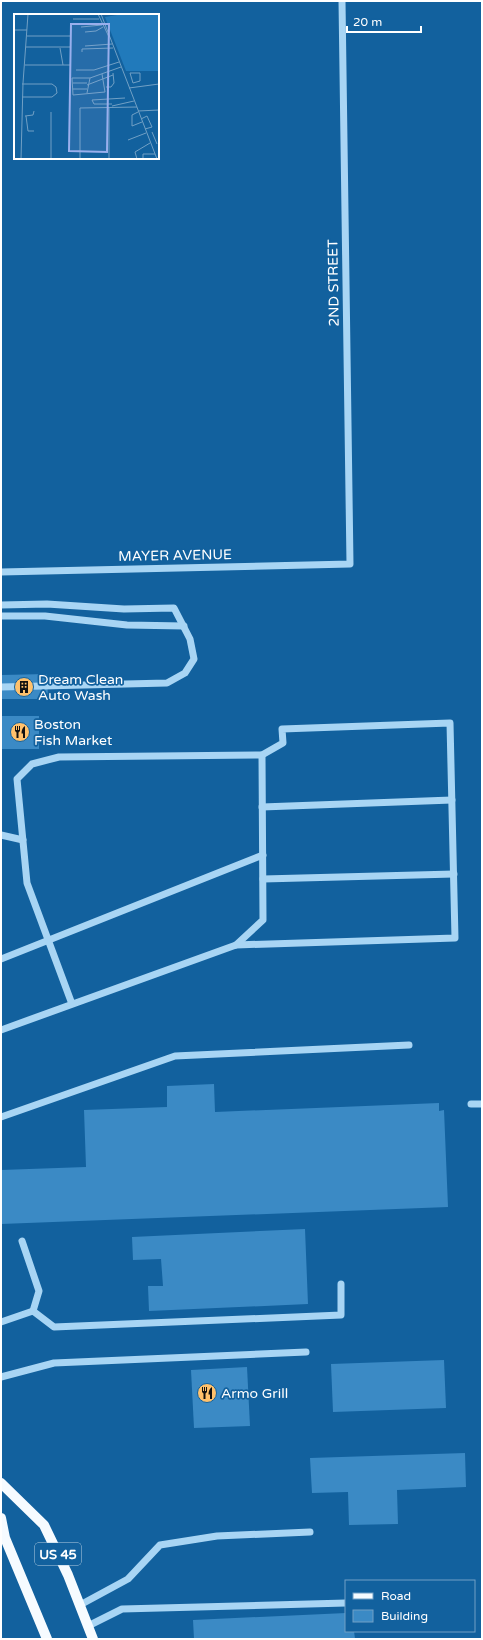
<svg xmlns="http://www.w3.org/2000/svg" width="483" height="1640" viewBox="0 0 483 1640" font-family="'Varela Round',sans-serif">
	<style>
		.building { fill: #3b8ac5 }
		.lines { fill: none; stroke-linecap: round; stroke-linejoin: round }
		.minor { stroke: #a8d5f4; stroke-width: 7 }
		.major { stroke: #f6fbff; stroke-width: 10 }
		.labels { text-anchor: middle; stroke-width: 3.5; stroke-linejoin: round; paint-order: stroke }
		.shield { fill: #12619e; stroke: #b8d0e2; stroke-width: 1 }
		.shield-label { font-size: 13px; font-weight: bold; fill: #fff }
		.street-label { font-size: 14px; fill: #fff; stroke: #12619e }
		.poi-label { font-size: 14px; fill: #fff; stroke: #12619e; text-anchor: start }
		.inset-road { fill: none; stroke: #71a0c5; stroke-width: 1 }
		.view { fill: #99afed; fill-opacity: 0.15; stroke: #99afed; stroke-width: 2 }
		.inset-edge { fill: none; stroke: #fff; stroke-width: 2 }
	</style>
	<rect width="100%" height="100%" fill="#12619e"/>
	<!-- building -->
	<g class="building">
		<path d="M47,674L48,699H1V675Z"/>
		<rect x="1" y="716" width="38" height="33"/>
		<path d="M214,1084L215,1112L439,1103V1111L444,1110L448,1207L1,1224V1170L86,1167L84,1110L167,1107V1086Z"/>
		<path d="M305,1229L308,1304L149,1311L148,1286H163L161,1259L133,1260L132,1237Z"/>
		<path d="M444,1360L446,1408L333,1412L331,1364Z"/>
		<path d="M247,1367L250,1426L194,1428L191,1370Z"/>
		<path d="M465,1453L466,1487L397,1490L398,1524L349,1525L348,1492L312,1493L310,1458Z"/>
		<path d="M346,1613V1631H354L355,1639H194L193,1620Z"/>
	</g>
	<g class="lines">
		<!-- minor -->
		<g class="minor">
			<path d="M1,572L350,564L342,1"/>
			<path d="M1,605L47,604L124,609L174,608L190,639L194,659L185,673L167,683L1,687"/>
			<path d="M1,616H45L127,625L184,626"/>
			<path d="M262,807L452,800"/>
			<path d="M1,835L23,840"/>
			<path d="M263,879L454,874"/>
			<path d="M236,945L263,920L262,755"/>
			<path d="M1,959L263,855"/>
			<path d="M1,1030L236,945L455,938L450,723L282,729L283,743L262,755L59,757L32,764L17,779L27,883L72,1004"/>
			<path d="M471,1104H482"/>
			<path d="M1,1117L175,1056L409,1045"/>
			<path d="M22,1241L39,1291L33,1311"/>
			<path d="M1,1322L33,1311L54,1327L341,1315V1284"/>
			<path d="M1,1377L54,1363L306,1352"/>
			<path d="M80,1605L128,1579L160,1545L217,1536L310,1532"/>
			<path d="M88,1626L122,1609L346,1603"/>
		</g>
		<!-- major -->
		<g class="major">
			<path d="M1,1483L44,1525L68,1575L93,1639"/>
			<path d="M1,1518L5,1538L47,1639"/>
		</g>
	</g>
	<!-- icons -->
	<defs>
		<g id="building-disc" transform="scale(1)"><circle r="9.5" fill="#ffc16c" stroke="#12619e"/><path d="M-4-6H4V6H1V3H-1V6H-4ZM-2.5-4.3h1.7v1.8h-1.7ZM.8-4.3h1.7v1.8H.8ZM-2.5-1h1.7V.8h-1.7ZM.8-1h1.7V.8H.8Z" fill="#111"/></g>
		<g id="restaurant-disc" transform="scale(1)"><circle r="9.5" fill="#ffc16c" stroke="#12619e"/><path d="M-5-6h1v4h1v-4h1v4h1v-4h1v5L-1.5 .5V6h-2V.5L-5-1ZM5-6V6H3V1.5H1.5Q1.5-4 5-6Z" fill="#111"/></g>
	</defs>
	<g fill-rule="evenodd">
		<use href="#building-disc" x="24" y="687"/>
		<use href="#restaurant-disc" x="20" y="732"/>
		<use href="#restaurant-disc" x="207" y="1393"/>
	</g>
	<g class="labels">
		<!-- shield labels -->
		<rect class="shield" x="35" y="1543" width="46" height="22" rx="3"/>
		<g class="shield-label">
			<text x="58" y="1559">US 45</text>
		</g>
		<!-- street labels -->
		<g class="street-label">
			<text transform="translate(333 283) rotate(-91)" y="5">2ND STREET</text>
			<text transform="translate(175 555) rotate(-1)" y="5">MAYER AVENUE</text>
		</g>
		<!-- poi labels -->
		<g class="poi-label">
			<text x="38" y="684">Dream Clean<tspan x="38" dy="16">Auto Wash</tspan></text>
			<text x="34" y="729">Boston<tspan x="34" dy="16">Fish Market</tspan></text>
			<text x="221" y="1398">Armo Grill</text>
		</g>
	</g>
	<!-- overview -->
	<g transform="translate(14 14)">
		<rect width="145" height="145" fill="#12619e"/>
		<path d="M109,0H145V57H112L91,3Z" fill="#217abb"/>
		<path class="inset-road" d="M84,0L95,23M87,0L143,145M59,5H85M67,13L88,11M0,16H13M71,18L82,17L89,13M13,22H56M71,32L98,30M12,33H56M46,34L49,51M68,38V35L99,34M11,51H57M62,56H80L105,48M116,59H126V67L119,69ZM88,60L91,78L59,81L58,64H76L107,53M59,69H73M73,71L99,61M92,73H97L100,69L99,59M115,74L145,70M59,75H73M73,79L76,64M8,83H38L43,79L42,73L38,70H8M98,90H80L78,86L111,84M98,92L120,87M95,93V145M124,97L145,96M124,98L118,101V112L128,108M11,102L19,101L20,97M12,102L14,117H20M127,105L133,102L138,113L131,115M138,118L143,130M114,126L132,119M7,145L9,69L14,0M37,145V98M66,145V94L123,93M123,145L121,138L136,129M129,145V140H141"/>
		<path class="view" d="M57,10H95L93,138L55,137Z"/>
		<rect width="145" height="145" class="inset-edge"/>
	</g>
	<!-- border -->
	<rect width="483" height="1640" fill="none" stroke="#ffffff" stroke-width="4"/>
	<!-- legend -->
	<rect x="345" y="1580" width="130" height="52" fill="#12619e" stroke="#71a0c5"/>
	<rect x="353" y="1593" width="20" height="6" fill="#f6fbff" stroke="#71a0c5"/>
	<text x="381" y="1600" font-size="12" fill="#ffffff">Road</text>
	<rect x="353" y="1610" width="20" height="12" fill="#3b8ac5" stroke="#71a0c5"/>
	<text x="381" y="1620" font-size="12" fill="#ffffff">Building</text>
	<!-- scale -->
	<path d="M347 26v6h74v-6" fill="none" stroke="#ffffff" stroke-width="2"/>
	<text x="353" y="26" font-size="12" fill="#ffffff" stroke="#12619e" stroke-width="3" paint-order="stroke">20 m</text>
</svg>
